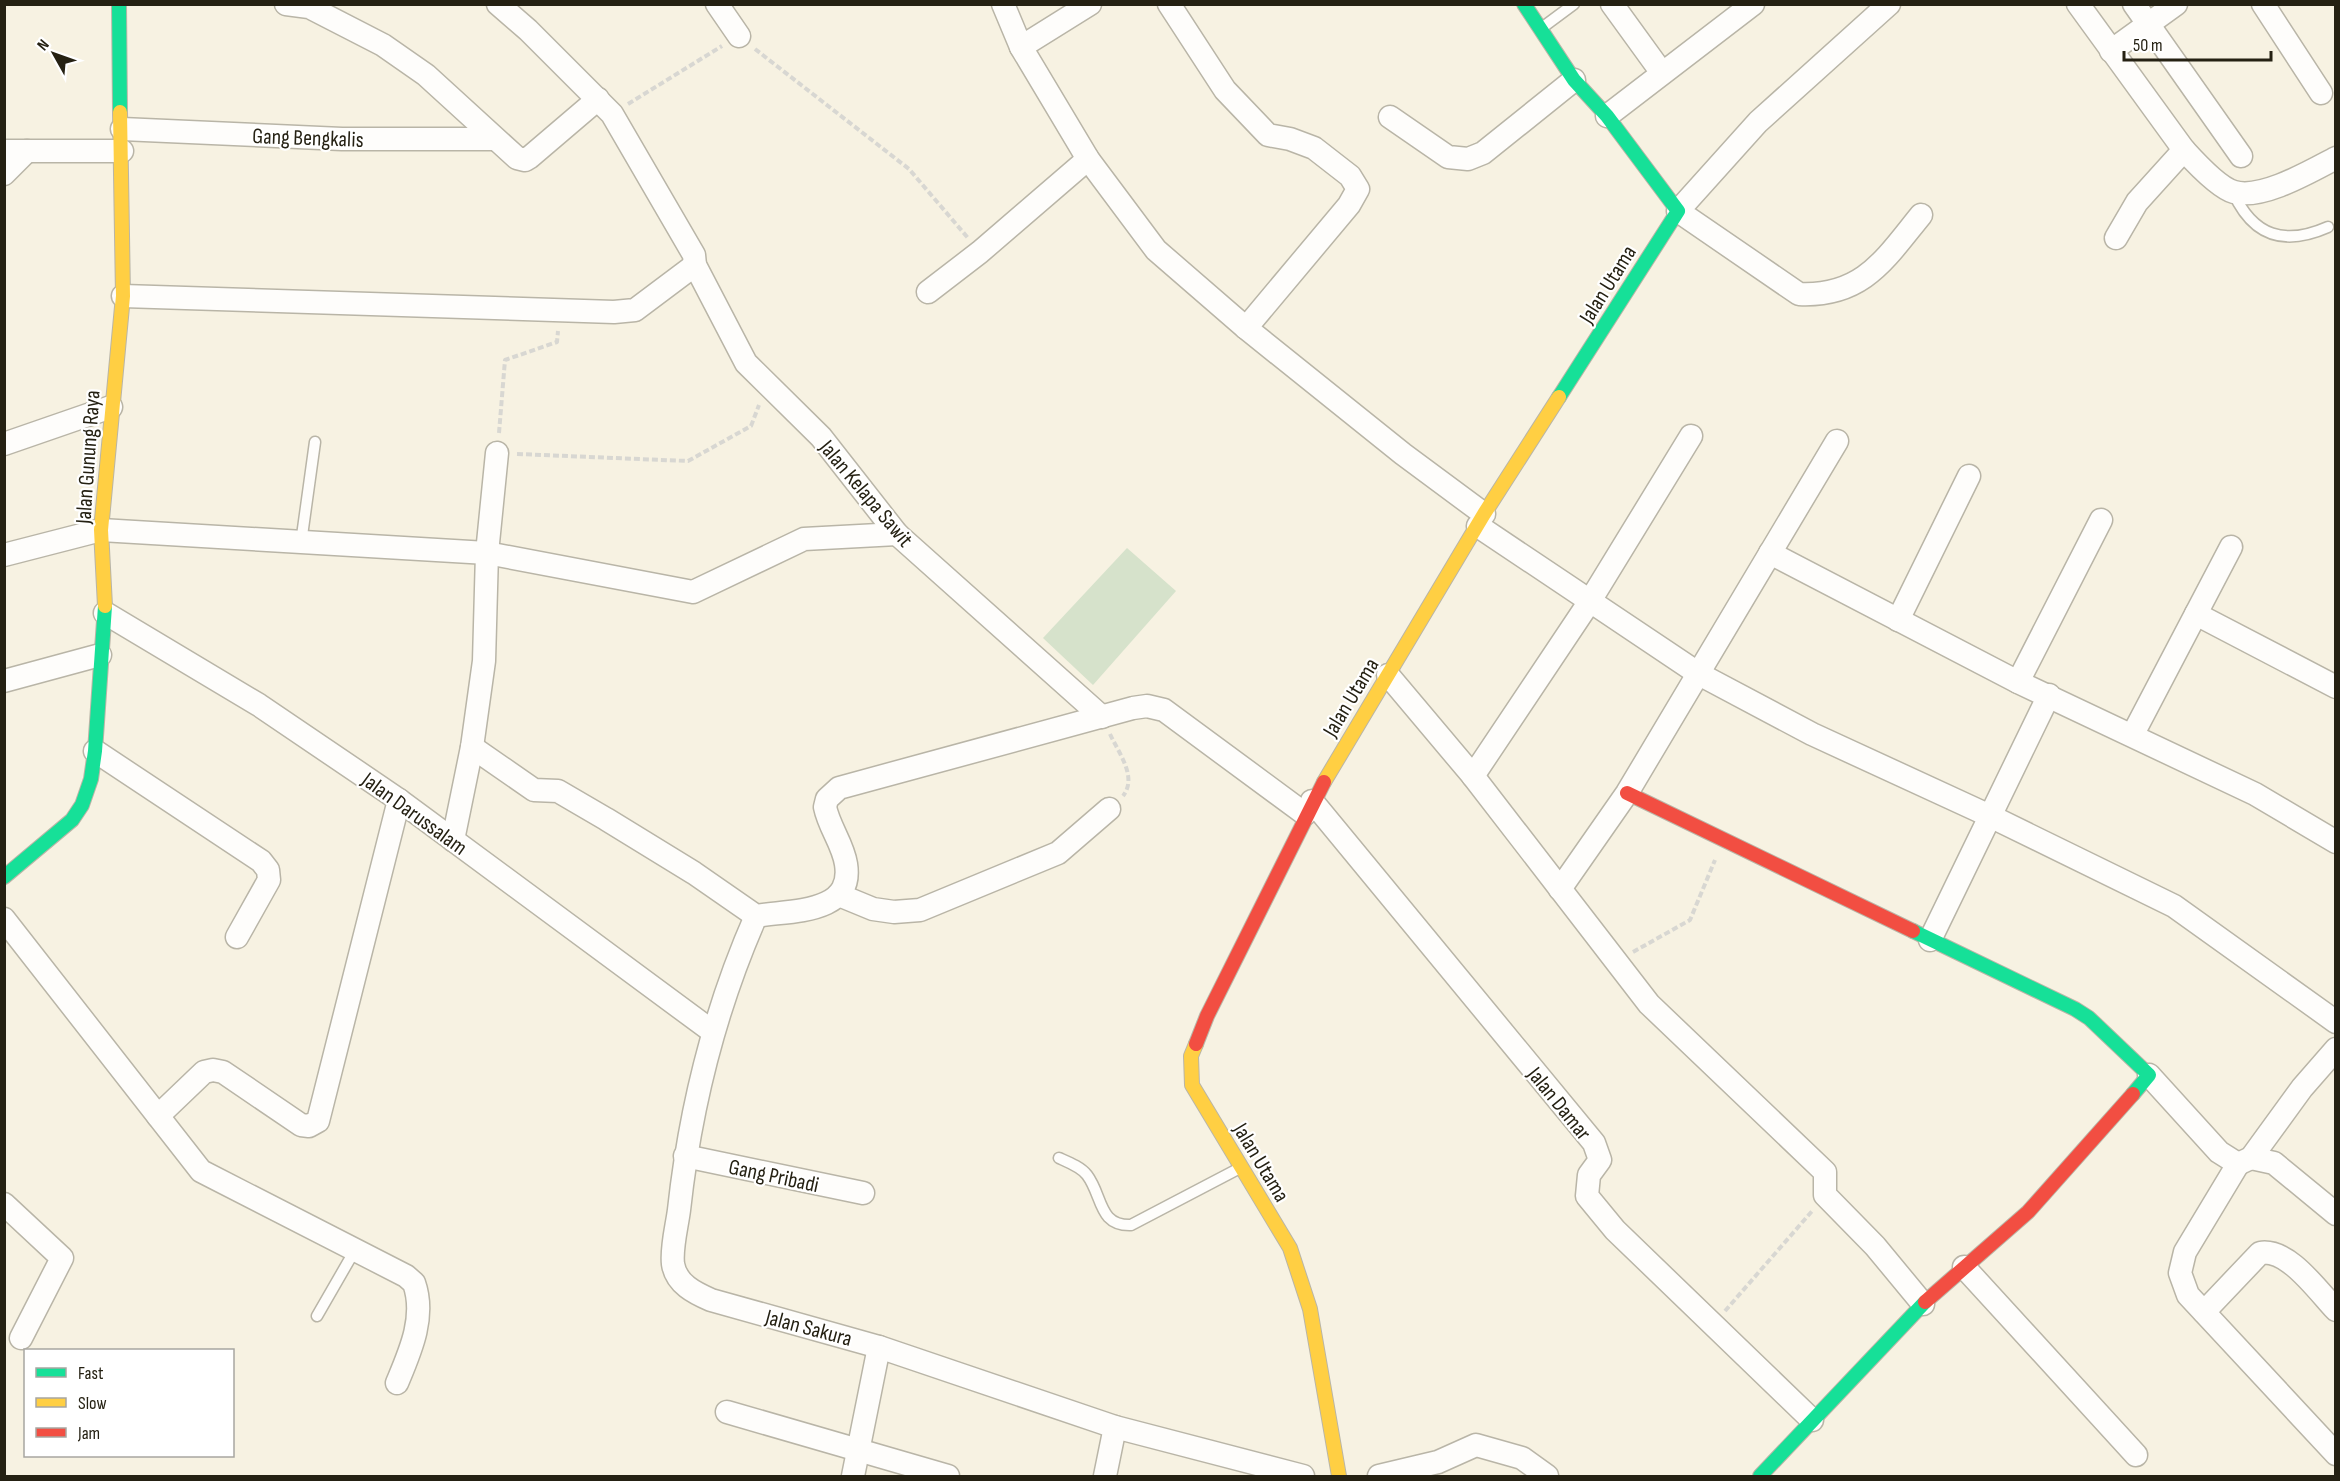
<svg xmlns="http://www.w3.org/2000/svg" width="2340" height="1481" viewBox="0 0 2340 1481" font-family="'Sofia Sans Condensed',sans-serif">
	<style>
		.green { fill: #d6e2cb }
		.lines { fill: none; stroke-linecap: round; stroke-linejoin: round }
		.lane-casing { stroke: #b9b5a7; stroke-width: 13 }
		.street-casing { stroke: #b9b5a7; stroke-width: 25 }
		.fast-casing { stroke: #b9b5a7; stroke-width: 16 }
		.slow-casing { stroke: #b9b5a7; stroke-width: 16 }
		.jam-casing { stroke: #b9b5a7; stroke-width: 16 }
		.path { stroke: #d8d7d2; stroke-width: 4; stroke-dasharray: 6 3; stroke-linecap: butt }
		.lane { stroke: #fefdfb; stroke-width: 10 }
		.street { stroke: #fefdfb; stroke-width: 22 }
		.fast { stroke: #16e098; stroke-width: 14 }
		.slow { stroke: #ffcf43; stroke-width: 14 }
		.jam { stroke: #f24e42; stroke-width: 14 }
		.labels { text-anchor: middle; stroke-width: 4.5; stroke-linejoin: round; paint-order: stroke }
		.street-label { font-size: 22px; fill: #252113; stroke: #fff }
	</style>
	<rect width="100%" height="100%" fill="#f7f2e2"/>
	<!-- green -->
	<path class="green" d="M1127,548L1176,591L1093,685L1043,638Z"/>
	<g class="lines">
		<!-- lane casing -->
		<g class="lane-casing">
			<g id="lane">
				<path d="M1543,27L1574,4"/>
				<path d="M2233,192C2253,237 2285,246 2328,227"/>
				<path d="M301,543L315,442"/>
				<path d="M1059,1158C1068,1162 1081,1167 1087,1175C1103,1196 1098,1226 1131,1225L1238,1169"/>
				<path d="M317,1316L355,1250"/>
			</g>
		</g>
		<!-- street casing -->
		<g class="street-casing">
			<g id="street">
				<path d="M286,4L309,7L383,45L426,75L517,158L525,160L530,157L598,99"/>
				<path d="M498,4L528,30L612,114L694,255L695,265L746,363L821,437L897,534L1102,717"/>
				<path d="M717,4L739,36"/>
				<path d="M1003,4L1021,47L1088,159L1156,250L1246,328L1403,454L1484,514"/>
				<path d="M1169,4L1225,90L1268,135L1290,139L1314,148L1350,176L1358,189L1349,205L1246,328"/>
				<path d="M1612,4L1662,73"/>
				<path d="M1889,4L1758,122L1678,211L1799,294C1863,297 1885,259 1921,215"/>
				<path d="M2078,4L2184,150C2194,161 2219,188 2234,192C2262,200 2311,171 2336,158"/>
				<path d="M2134,4L2241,156"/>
				<path d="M2263,4L2321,93"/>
				<path d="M1021,47L1090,4"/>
				<path d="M2111,51L2176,4"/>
				<path d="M1607,116L1753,4"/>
				<path d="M1390,117L1448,157L1468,159L1483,153L1574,80"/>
				<path d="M122,129L342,139H495"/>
				<path d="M4,151H122"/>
				<path d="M4,174L27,151"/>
				<path d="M2116,238L2137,202L2184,150"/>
				<path d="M928,292L980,252L1088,159"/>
				<path d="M123,296L614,312L635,310L695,265"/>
				<path d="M4,444L111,407"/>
				<path d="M1478,526L1699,674L1812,734L1990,816L2174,906L2336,1022"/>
				<path d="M1770,553L2018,682L2255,794L2336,842"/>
				<path d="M4,555L101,530L487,553L693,592L804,539L897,534"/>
				<path d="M105,613L259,705L399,800L713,1032"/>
				<path d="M2196,614L2336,687"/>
				<path d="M1898,620L1969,476"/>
				<path d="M1388,675L1473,776L1649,1004L1825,1172V1195L1875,1246L1923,1304"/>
				<path d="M4,681L100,655"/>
				<path d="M2018,682L2101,520"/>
				<path d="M2133,734L2231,547"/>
				<path d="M472,747L534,790L558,791L606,819L694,873L756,916C789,910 854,915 846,864C843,844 829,827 825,807L827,799L839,788L1133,708L1147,706L1164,710L1305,814"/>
				<path d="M95,751L261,861L268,870L269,880L237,937"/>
				<path d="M1473,776L1590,601L1691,436"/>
				<path d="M1312,801L1594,1143L1600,1160L1589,1175L1587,1196L1615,1230L1812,1420"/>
				<path d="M453,840L472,747L484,661L487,553L497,453"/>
				<path d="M1560,889L1627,793L1837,441"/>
				<path d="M839,895L873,909L894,912L920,910L1058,853L1109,809"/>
				<path d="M756,916C715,1009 690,1109 679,1210C677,1226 671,1248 673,1264C676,1284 695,1293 711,1300L879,1347L1115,1427L1303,1476"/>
				<path d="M4,919L201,1171L406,1276L414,1283C426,1317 410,1352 397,1383"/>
				<path d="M1930,940L2049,695"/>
				<path d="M2149,1075L2219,1152L2238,1164L2251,1158L2302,1088L2336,1049"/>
				<path d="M158,1116L204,1072L213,1070L223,1072L301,1125L309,1126L318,1121L399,800"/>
				<path d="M685,1156L863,1193"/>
				<path d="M2251,1158L2274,1163L2336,1214"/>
				<path d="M2238,1164L2185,1252L2180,1273L2188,1295L2336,1454"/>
				<path d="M4,1204L62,1258L21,1338"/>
				<path d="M1964,1267L2136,1455"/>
				<path d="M2204,1312L2260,1253C2288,1248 2317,1290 2336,1310"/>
				<path d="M727,1412L948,1476"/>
				<path d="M853,1476L879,1347"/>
				<path d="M1105,1476L1115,1427"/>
				<path d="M1379,1476L1438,1462L1476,1445L1522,1458L1547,1476"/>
			</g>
		</g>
		<!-- fast casing -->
		<g class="fast-casing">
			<g id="fast">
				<path d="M119,4L120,112"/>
				<path d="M1524,4L1574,80L1607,116L1678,211L1559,397"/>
				<path d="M4,877L72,820L82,805L91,779L95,751L105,606"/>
				<path d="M1913,931L2075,1009L2089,1018L2149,1075L2133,1094"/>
				<path d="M1760,1476L1925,1302"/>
			</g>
		</g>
		<!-- slow casing -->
		<g class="slow-casing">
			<g id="slow">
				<path d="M105,606L101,530L123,296L120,112"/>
				<path d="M1324,782L1484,514L1559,397"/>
				<path d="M1196,1044L1191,1056L1192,1085L1290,1248L1310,1309L1339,1476"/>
			</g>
		</g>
		<!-- jam casing -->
		<g class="jam-casing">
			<g id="jam">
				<path d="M1627,793L1913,931"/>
				<path d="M1196,1044L1207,1016L1324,782"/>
				<path d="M1925,1302L2028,1212L2133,1094"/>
			</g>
		</g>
		<!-- path -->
		<g class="path">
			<path d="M755,49L909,169L968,238"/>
			<path d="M628,104L722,46"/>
			<path d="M499,433L505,360L557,342L558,331"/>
			<path d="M517,454L688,461L751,426L759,405"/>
			<path d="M1110,734C1118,752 1138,777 1123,796"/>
			<path d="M1633,952L1690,920L1715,860"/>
			<path d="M1725,1311L1813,1210"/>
		</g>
		<!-- lane -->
		<use href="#lane" class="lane"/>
		<!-- street -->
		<use href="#street" class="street"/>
		<!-- fast -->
		<use href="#fast" class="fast"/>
		<!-- slow -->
		<use href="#slow" class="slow"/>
		<!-- jam -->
		<use href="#jam" class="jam"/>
	</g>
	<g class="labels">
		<!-- street labels -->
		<g class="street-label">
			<text transform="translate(308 137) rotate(2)" y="8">Gang Bengkalis</text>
			<text transform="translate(1607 284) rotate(-58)" y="8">Jalan Utama</text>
			<text transform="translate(87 457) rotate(-86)" y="8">Jalan Gunung Raya</text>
			<text transform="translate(867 493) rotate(50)" y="8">Jalan Kelapa Sawit</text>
			<text transform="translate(1350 697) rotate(-59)" y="8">Jalan Utama</text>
			<text transform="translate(415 813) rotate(36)" y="8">Jalan Darussalam</text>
			<text transform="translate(1560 1103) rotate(51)" y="8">Jalan Damar</text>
			<text transform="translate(1262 1162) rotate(59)" y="8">Jalan Utama</text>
			<text transform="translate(774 1175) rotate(12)" y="8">Gang Pribadi</text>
			<text transform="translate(809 1327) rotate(15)" y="8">Jalan Sakura</text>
		</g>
	</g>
	<!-- border -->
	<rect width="2340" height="1481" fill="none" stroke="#252113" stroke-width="12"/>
	<!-- legend -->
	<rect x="24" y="1349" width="210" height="108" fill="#ffffff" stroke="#a8a6a1" stroke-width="1.5"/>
	<rect x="36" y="1368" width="30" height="9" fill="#16e098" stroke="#a8a6a1" stroke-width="1.5"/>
	<text x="78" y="1379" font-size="18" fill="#252113">Fast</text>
	<rect x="36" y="1398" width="30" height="9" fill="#ffcf43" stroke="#a8a6a1" stroke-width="1.5"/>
	<text x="78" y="1409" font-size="18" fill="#252113">Slow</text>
	<rect x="36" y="1428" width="30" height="9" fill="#f24e42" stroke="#a8a6a1" stroke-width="1.5"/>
	<text x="78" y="1439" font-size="18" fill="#252113">Jam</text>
	<!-- north arrow -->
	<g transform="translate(54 54) rotate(310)" stroke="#ffffff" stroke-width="4.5" paint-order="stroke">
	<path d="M0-4.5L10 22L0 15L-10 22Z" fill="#252113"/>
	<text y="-9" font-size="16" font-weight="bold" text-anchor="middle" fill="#252113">N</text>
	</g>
	<!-- scale -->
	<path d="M2124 51v9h147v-9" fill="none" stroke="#252113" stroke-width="3"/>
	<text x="2133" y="51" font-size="18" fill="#252113" stroke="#ffffff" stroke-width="4.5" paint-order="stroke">50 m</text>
</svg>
